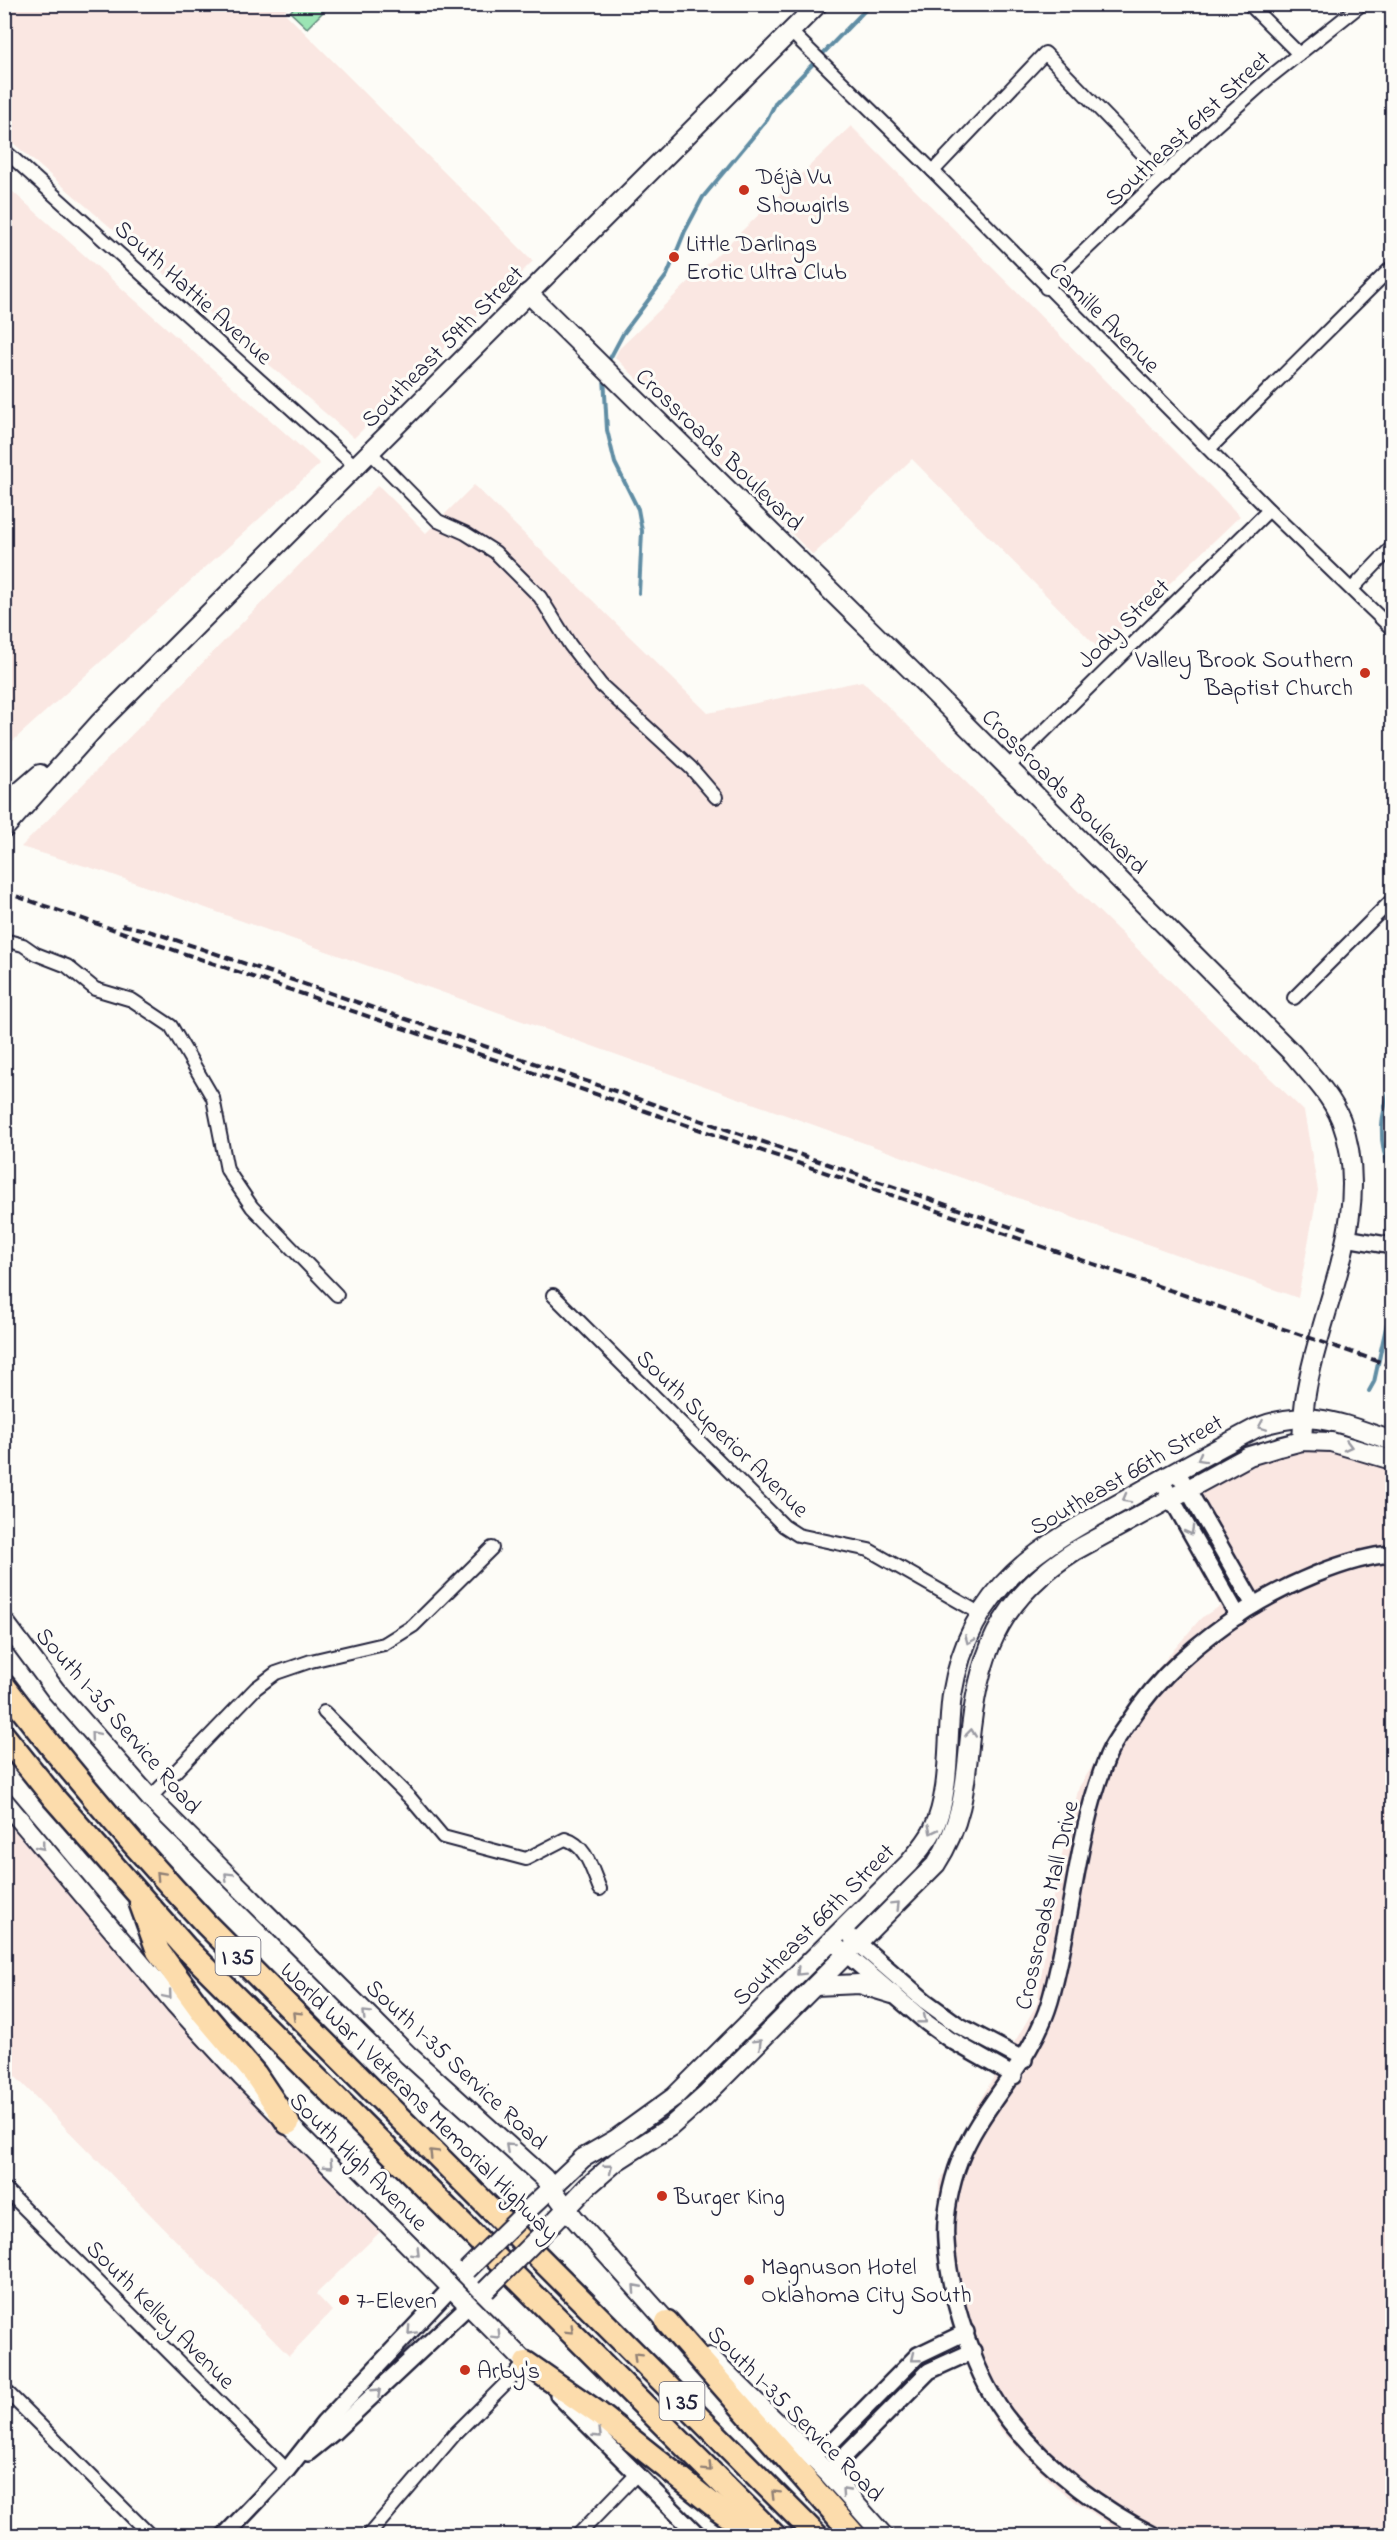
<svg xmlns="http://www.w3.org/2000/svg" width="1397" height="2540" viewBox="0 0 1397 2540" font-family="'Indie Flower',sans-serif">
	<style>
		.built { fill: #fae7e2 }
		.green { fill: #9be5b4; stroke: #5e8478; stroke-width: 1.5 }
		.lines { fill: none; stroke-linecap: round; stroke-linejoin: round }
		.stream { stroke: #608da4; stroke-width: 4 }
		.minor-casing { stroke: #22223b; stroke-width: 16 }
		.tertiary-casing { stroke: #22223b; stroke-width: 20 }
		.secondary-casing { stroke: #22223b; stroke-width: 22 }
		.motorway-casing { stroke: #22223b; stroke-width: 27 }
		.minor { stroke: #fdfcf7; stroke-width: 12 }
		.tertiary { stroke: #fdfcf7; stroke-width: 15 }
		.secondary { stroke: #fdfcf7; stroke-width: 18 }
		.motorway { stroke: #fcdcac; stroke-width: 22 }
		.rail { stroke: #22223b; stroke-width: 4; stroke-dasharray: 9 4.5; stroke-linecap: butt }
		.secondary-bridge-casing { stroke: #22223b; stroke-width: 22; stroke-linecap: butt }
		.secondary-bridge { stroke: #fdfcf7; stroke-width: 18 }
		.oneway { stroke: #9a9aa2 }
		.oneway2 { stroke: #8f7f74 }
		.poi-dot { fill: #c8321e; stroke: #fdfcf7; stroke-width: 2 }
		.labels { text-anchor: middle; stroke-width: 6; stroke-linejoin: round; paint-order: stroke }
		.shield { fill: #fdfcf7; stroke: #646373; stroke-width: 1.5 }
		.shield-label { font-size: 22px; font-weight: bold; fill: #22223b }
		.street-label { font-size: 24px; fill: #22223b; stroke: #fdfcf7 }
		.poi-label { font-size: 24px; fill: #22223b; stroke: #fdfcf7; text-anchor: start }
	</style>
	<rect width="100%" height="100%" fill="#fdfcf7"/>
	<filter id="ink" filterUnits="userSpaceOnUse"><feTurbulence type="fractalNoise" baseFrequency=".0167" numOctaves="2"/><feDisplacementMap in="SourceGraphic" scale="12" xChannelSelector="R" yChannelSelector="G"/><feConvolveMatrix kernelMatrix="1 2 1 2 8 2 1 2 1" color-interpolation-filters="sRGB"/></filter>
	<g filter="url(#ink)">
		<!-- built -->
		<g class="built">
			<path d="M5,4L290,5L284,12L533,261L354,438L5,136Z"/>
			<path d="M851,126L1240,516L1100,650L912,459L813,555L615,357L619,349Z"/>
			<path d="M4,184L320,464L5,748H4Z"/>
			<path d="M378,485L426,533L474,485L708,713L862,681L1304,1111L1318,1190L1298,1298L105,872L21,847Z"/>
			<path d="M1294,1448L1326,1449L1392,1467V2535H1124L1058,2489L998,2427L952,2327L940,2261L939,2184L976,2107L1037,2004L1056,1878L1079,1787L1147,1681L1201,1618L1220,1606L1169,1514L1238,1470Z"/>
			<path d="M4,1819L257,2106L380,2232L316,2294L332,2311L289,2356L5,2066Z"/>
		</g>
		<!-- green -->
		<path class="green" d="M297,4H330V5L307,28L290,12Z"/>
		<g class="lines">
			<!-- stream -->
			<g class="stream">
				<path d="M607,364L623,334L667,275L685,231L703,197L767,120L776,102L871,4"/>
				<path d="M604,376L607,430L615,463L638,509L642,531L639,593"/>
				<path d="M1392,1083C1381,1113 1376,1143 1392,1173"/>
				<path d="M1369,1391L1374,1382L1392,1300"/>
			</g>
			<!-- minor casing -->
			<g class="minor-casing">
				<g id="minor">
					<path d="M1249,4L1299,54"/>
					<path d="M791,32L933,171L1269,510L1392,629"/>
					<path d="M4,150L355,466"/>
					<path d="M933,171L1045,53L1164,176"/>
					<path d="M1046,288L1203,137L1270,77L1362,4"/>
					<path d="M1209,449L1392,267"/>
					<path d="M370,452L438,521L465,533L495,552L540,597L570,645L601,685L691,768L716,797"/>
					<path d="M1352,589L1392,547"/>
					<path d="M1008,767L1269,510"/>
					<path d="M4,940L23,945L36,954L67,966L95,989L132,1000L171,1026L213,1098L227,1170L252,1207L337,1295"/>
					<path d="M1294,998L1392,900"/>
					<path d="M553,1295L784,1526L798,1535L869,1550L981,1614"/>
					<path d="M324,1712L411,1799L443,1837L526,1859L565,1839C587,1845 592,1871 600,1889"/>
					<path d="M150,1798L256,1688L276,1673L311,1661L384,1644L413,1626L492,1548"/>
					<path d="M4,2188L287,2470"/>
					<path d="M4,2389L151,2536"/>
					<path d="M368,2536L455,2434L526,2363"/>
					<path d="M577,2536L638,2473"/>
				</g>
			</g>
			<!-- tertiary casing -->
			<g class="tertiary-casing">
				<g id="tertiary">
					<path d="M1346,1238L1392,1246"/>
					<path d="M1177,1471L1254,1605"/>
					<path d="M1161,1480L1238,1616"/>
					<path d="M851,1937L925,2001L958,2025L1024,2060"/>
					<path d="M831,1941L927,2023L949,2039L1014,2076"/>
					<path d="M558,2395L699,2536"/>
					<path d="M806,2451L821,2449L832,2442L918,2355L966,2332"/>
					<path d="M308,2453L334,2432L468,2306"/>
					<path d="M828,2473L929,2371L973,2351"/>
					<path d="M224,2536L287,2470L324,2423L451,2288"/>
					<path d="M1155,2536C1101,2509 1050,2470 1011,2423C975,2380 949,2297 946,2241C944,2216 951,2183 960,2160C982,2103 1031,2065 1050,2001C1073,1920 1076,1833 1108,1755C1113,1743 1121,1733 1128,1723C1159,1675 1199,1641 1246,1610C1284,1586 1347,1557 1392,1554"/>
				</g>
			</g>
			<!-- secondary casing -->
			<g class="secondary-casing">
				<g id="secondary">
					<path d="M528,293L911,670L1293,1054C1310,1074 1331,1095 1341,1120C1376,1213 1318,1309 1305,1400C1303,1414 1303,1428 1302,1441"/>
					<path d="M4,805L40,774"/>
					<path d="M4,829L100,722L818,4"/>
					<path d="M4,1621L56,1691L150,1798L408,2055L544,2178L574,2218L667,2322L677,2331"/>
					<path d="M4,1801L175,2004L242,2077L526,2363"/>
					<path d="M815,1986L859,1984L892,1994"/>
					<path d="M530,2208L583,2158L616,2139L674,2097L909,1863C917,1853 927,1842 933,1830C952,1790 946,1739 952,1695C970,1585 1039,1547 1129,1498C1171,1474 1213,1451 1256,1428C1309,1407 1342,1424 1392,1441"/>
					<path d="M550,2226L588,2186L617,2161L670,2127L705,2096L936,1864C961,1826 965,1790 969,1746C978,1656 996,1601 1076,1550L1249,1456L1279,1447L1302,1441L1331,1442L1392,1460"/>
					<path d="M710,2357L828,2473L884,2536"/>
				</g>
			</g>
			<!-- motorway casing -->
			<g class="motorway-casing">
				<g id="motorway">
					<path d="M4,1686C68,1770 136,1849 207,1925L817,2536"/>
					<path d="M4,1736L53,1797L185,1947L775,2536"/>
					<path d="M141,1904L158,1951L204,2014L255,2074L288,2123"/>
					<path d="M667,2322L855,2536"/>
					<path d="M526,2363L598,2413L717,2508L757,2536"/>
				</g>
			</g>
			<!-- minor -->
			<use href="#minor" class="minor"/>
			<!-- tertiary -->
			<use href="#tertiary" class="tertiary"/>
			<!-- secondary -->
			<use href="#secondary" class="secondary"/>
			<!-- motorway -->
			<use href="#motorway" class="motorway"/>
			<!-- rail -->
			<g class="rail">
				<path d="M4,892L1392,1366"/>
				<path d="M122,925L146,930L211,952L1025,1232"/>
			</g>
			<!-- secondary-bridge casing -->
			<g class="secondary-bridge-casing">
				<g id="secondary-bridge">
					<path d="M467,2270L530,2208"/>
					<path d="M486,2290L550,2226"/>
				</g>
			</g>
			<!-- secondary-bridge -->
			<use href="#secondary-bridge" class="secondary-bridge"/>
		</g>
		<!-- one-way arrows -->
		<defs><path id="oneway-chevron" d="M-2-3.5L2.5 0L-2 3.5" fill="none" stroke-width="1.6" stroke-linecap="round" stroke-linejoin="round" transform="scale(1.5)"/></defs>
		<g class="oneway">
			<use href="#oneway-chevron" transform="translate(1262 1426) rotate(157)"/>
			<use href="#oneway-chevron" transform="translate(1348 1446) rotate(15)"/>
			<use href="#oneway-chevron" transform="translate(1201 1458) rotate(151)"/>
			<use href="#oneway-chevron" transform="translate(1126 1499) rotate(151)"/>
			<use href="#oneway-chevron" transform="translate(1190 1531) rotate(61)"/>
			<use href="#oneway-chevron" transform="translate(969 1640) rotate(113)"/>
			<use href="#oneway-chevron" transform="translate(971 1733) rotate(-84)"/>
			<use href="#oneway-chevron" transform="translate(94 1735) rotate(-130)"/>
			<use href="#oneway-chevron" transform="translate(932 1830) rotate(116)"/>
			<use href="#oneway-chevron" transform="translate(41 1846) rotate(51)"/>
			<use href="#oneway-chevron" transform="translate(228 1876) rotate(-135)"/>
			<use href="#oneway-chevron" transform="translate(896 1905) rotate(-45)"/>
			<use href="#oneway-chevron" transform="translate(800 1972) rotate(135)"/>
			<use href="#oneway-chevron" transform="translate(168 1995) rotate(50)"/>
			<use href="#oneway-chevron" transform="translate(366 2014) rotate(-135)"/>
			<use href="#oneway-chevron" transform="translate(923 2020) rotate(39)"/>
			<use href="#oneway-chevron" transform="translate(758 2043) rotate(-45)"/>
			<use href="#oneway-chevron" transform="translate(509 2147) rotate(-138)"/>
			<use href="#oneway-chevron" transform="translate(329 2165) rotate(45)"/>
			<use href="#oneway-chevron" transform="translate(609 2168) rotate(-39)"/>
			<use href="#oneway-chevron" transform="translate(416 2253) rotate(45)"/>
			<use href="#oneway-chevron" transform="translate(636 2288) rotate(-132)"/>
			<use href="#oneway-chevron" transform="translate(411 2331) rotate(133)"/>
			<use href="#oneway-chevron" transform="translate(497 2335) rotate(45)"/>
			<use href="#oneway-chevron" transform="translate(915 2358) rotate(141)"/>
			<use href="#oneway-chevron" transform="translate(377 2392) rotate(-43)"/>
			<use href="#oneway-chevron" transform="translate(598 2434) rotate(44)"/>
			<use href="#oneway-chevron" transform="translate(845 2492) rotate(-132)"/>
		</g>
		<g class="oneway2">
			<use href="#oneway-chevron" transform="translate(160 1875) rotate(-133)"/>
			<use href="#oneway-chevron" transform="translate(296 2015) rotate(-135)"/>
			<use href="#oneway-chevron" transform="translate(433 2153) rotate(-135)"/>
			<use href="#oneway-chevron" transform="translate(570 2330) rotate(45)"/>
			<use href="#oneway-chevron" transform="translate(637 2356) rotate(-135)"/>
			<use href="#oneway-chevron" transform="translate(708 2468) rotate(45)"/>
			<use href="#oneway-chevron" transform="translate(775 2494) rotate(-135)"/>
		</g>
	</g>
	<!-- markers -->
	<g class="poi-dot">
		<circle cx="744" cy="190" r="6"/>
		<circle cx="674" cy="257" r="6"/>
		<circle cx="1365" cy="673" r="6"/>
		<circle cx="662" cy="2196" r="6"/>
		<circle cx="749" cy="2280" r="6"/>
		<circle cx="344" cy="2300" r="6"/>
		<circle cx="465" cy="2370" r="6"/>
	</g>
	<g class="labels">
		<!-- shield labels -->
		<g class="shield">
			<rect x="215.5" y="1937" width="45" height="38" rx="4.5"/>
			<rect x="659.5" y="2382" width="45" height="38" rx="4.5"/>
		</g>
		<g class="shield-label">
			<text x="238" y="1964">I 35</text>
			<text x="682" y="2409">I 35</text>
		</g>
		<!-- street labels -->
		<g class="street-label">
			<text transform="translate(1187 128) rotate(-43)" y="8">Southeast 61st Street</text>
			<text transform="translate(194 292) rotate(42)" y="8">South Hattie Avenue</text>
			<text transform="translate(1105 317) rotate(45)" y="8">Camille Avenue</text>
			<text transform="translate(442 346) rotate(-45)" y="8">Southeast 59th Street</text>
			<text transform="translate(720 449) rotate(44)" y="8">Crossroads Boulevard</text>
			<text transform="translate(1123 623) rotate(-44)" y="8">Jody Street</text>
			<text transform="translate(1065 791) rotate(45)" y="8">Crossroads Boulevard</text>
			<text transform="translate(723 1433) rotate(44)" y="8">South Superior Avenue</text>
			<text transform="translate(1126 1474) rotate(-30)" y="8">Southeast 66th Street</text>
			<text transform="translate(119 1720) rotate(49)" y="8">South I-35 Service Road</text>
			<text transform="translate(1046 1905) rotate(-77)" y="8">Crossroads Mall Drive</text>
			<text transform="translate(813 1924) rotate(-45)" y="8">Southeast 66th Street</text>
			<text transform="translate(457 2064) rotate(43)" y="8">South I-35 Service Road</text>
			<text transform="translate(420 2101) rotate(45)" y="8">World War I Veterans Memorial Highway</text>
			<text transform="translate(359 2161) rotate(45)" y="8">South High Avenue</text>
			<text transform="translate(161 2314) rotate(45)" y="8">South Kelley Avenue</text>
			<text transform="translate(796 2413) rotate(45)" y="8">South I-35 Service Road</text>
		</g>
		<!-- poi labels -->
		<g class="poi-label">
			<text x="756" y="184">Déjà Vu<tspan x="756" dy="28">Showgirls</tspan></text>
			<text x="686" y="251">Little Darlings<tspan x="686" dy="28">Erotic Ultra Club</tspan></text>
			<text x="1353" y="667" text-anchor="end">Valley Brook Southern<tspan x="1353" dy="28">Baptist Church</tspan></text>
			<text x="674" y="2204">Burger King</text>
			<text x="761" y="2274">Magnuson Hotel<tspan x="761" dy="28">Oklahoma City South</tspan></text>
			<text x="356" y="2308">7-Eleven</text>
			<text x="477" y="2378">Arby's</text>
		</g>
	</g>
	<!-- margin -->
	<rect width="1397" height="2540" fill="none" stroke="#fdfcf7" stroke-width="24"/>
	<rect x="12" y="12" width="1373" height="2516" fill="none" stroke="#22223b" stroke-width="2" filter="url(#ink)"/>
</svg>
